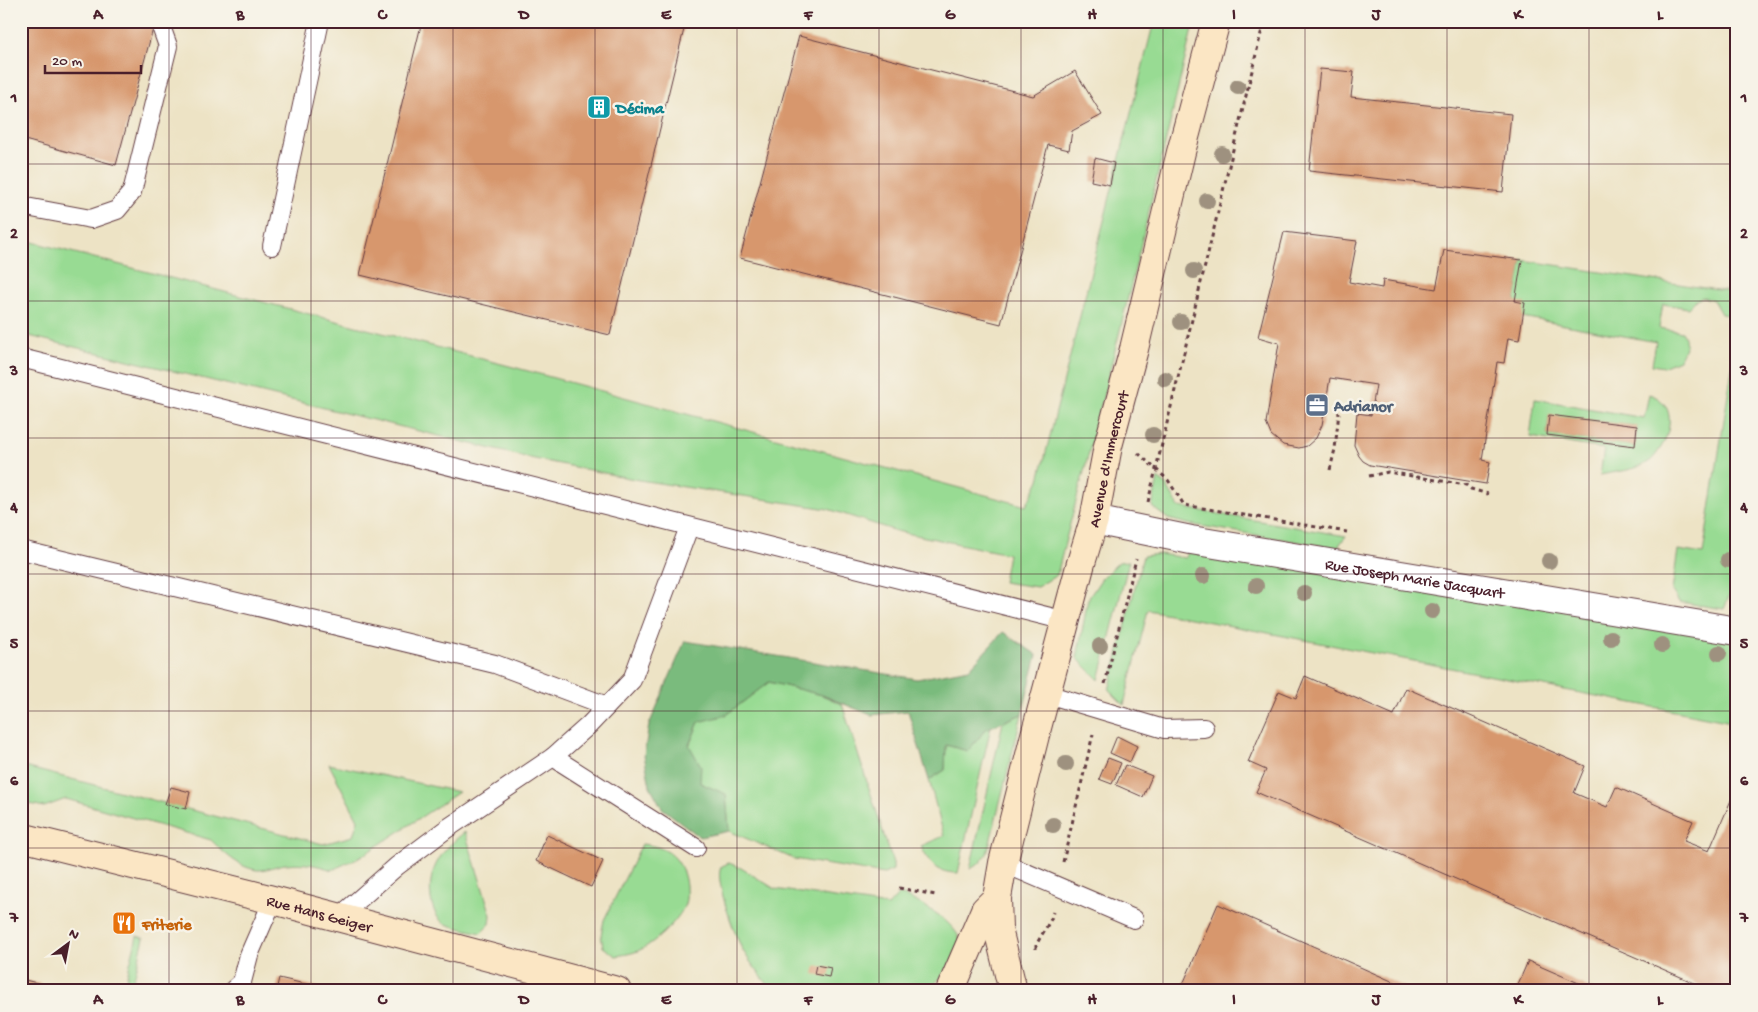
<svg xmlns="http://www.w3.org/2000/svg" width="1758" height="1012" viewBox="0 0 1758 1012" font-family="'Gochi Hand',sans-serif">
	<style>
		.green { fill: #98db93; stroke: #717d5f; fill-rule: evenodd }
		.forest { fill: #7abb7d; stroke: #626d54 }
		.building { fill: #d7976d }
		.lines { fill: none; stroke-linecap: round; stroke-linejoin: round }
		.lane-casing { stroke: #623c42; stroke-width: 20 }
		.street-casing { stroke: #623c42; stroke-width: 30 }
		.secondary-casing { stroke: #623c42; stroke-width: 30 }
		.path { stroke: #623c42; stroke-width: 3; stroke-dasharray: 4 4; stroke-linecap: butt }
		.lane { stroke: #fff; stroke-width: 18 }
		.street { stroke: #fff; stroke-width: 28 }
		.secondary { stroke: #fbe6c4; stroke-width: 28 }
		.tree { fill: #9e917f }
		.grid { fill: none; stroke: #4a1f2b; stroke-width: 1; stroke-opacity: 0.55 }
		.labels { text-anchor: middle; stroke-width: 5; stroke-linejoin: round; paint-order: stroke }
		.culture-label { font-size: 16px; font-weight: bold; fill: #0d838f; stroke: #f7f3e8; text-anchor: start }
		.service-label { font-size: 16px; font-weight: bold; fill: #4e5e75; stroke: #f7f3e8; text-anchor: start }
		.street-label { font-size: 16px; fill: #4a1f2b; stroke: #f7f3e8 }
		.food-label { font-size: 16px; font-weight: bold; fill: #c56008; stroke: #f7f3e8; text-anchor: start }
		.neatline { fill: none; stroke: #4a1f2b; stroke-width: 2 }
		.grid-label { font-size: 16px; text-anchor: middle; font-weight: bold; fill: #4a1f2b }
	</style>
	<rect width="100%" height="100%" fill="#f7f3e8"/>
	<filter id="ink" filterUnits="userSpaceOnUse"><feTurbulence type="fractalNoise" baseFrequency=".02" numOctaves="2"/><feDisplacementMap in="SourceGraphic" scale="10" xChannelSelector="R" yChannelSelector="G"/><feConvolveMatrix kernelMatrix="1 2 1 2 8 2 1 2 1" color-interpolation-filters="sRGB"/></filter>
	<filter id="wash" filterUnits="userSpaceOnUse"><feTurbulence type="fractalNoise" baseFrequency=".0096" numOctaves="4" result="noise"/><feDisplacementMap in="SourceGraphic" scale="20" xChannelSelector="R" yChannelSelector="G"/><feGaussianBlur stdDeviation="1.12" result="paint"/><feColorMatrix in="noise" values="0 0 0 0 0 0 0 0 0 0 0 0 0 0 0 0 0 1.4 0 .05"/><feComposite in="paint" operator="in"/></filter>
	<g filter="url(#wash)">
		<rect width="100%" height="100%" fill="#ede3c5"/>
		<!-- green -->
		<g class="green">
			<path d="M1154,21H1194C1162,157 1130,293 1095,429C1083,477 1069,525 1057,575L1037,587L1003,582L1008,554L896,531L828,509L639,480L525,457L21,334V239L517,368L1026,506L1039,480Z"/>
			<path d="M1522,260L1737,293V316L1721,314L1713,300L1703,297L1696,300L1688,308L1663,304L1659,328L1682,332C1689,342 1684,351 1679,360L1663,367L1652,365L1656,342L1522,317L1515,301Z"/>
			<path d="M1737,337V577L1724,609L1679,602L1672,591L1678,550L1703,554Z"/>
			<path d="M1649,394C1675,402 1673,429 1660,449C1657,453 1654,458 1650,461C1638,470 1615,472 1600,475L1604,449L1530,437L1535,399L1644,418ZM1549,416L1637,426L1635,446L1547,435Z"/>
			<path d="M1158,478L1166,485L1179,507L1346,536L1337,548L1188,524L1168,519L1152,507Z"/>
			<path d="M1191,540L1737,631V723L1148,610L1124,705L1109,690L1143,556L1160,554L1186,558Z"/>
			<path d="M1129,561L1099,680L1077,658L1088,599L1102,578L1119,562Z"/>
			<path d="M769,682L822,695L842,704L893,863V870L884,874L794,859L729,831L726,795L700,783L689,746L699,722L726,715Z"/>
			<path d="M1022,714L987,854L979,864L970,869L1003,722Z"/>
			<path d="M991,726L958,873C937,873 929,864 921,846L944,836L929,780L945,770L946,745L968,751L986,729Z"/>
			<path d="M329,764L459,792L362,856L332,870C318,865 302,862 286,864C274,865 264,873 252,869C236,865 222,851 211,840L66,799L44,807L21,802V766L323,844L353,836L358,820Z"/>
			<path d="M465,832L491,915L490,924L481,933C469,930 454,928 444,923C437,919 434,911 432,904C425,872 441,850 465,832Z"/>
			<path d="M642,844C669,847 682,858 686,885C686,890 687,899 685,904C680,920 651,947 635,952C629,954 622,955 616,956L603,947L601,935L604,920Z"/>
			<path d="M729,863L741,868L775,889L888,906L899,894C920,902 952,919 961,941C950,964 947,976 925,991H773C762,977 749,962 741,947C735,933 712,876 722,866Z"/>
			<path d="M137,936L144,938L131,991H123Z"/>
		</g>
		<!-- forest -->
		<path class="forest" d="M1003,632L1037,655L1022,714L986,729L968,751L946,745L945,770L929,780L908,711L871,715L822,695L769,682L726,715L699,722L689,745L701,766L700,783L726,794L729,831L700,837L662,808L650,786L644,755L649,725L685,641L917,679L969,669Z"/>
		<g id="blocks">
			<!-- building -->
			<g class="building">
				<path d="M21,21H139L154,25L116,165L21,139Z"/>
				<path d="M422,21H686L610,335L360,275Z"/>
				<path d="M799,36L1033,96L1075,71L1102,115L1072,131L1069,150L1048,145L1001,324L740,258Z"/>
				<path d="M1320,69L1354,72L1351,97L1511,114L1503,192L1309,171Z"/>
				<path d="M1095,158L1114,163L1110,185L1091,181Z"/>
				<path d="M1284,232L1357,241L1349,282L1382,288L1383,280L1436,289L1444,250L1522,260L1515,301L1525,303L1519,340L1508,338L1504,363L1497,362L1482,460L1490,462L1486,484L1370,465L1363,461L1359,456L1354,445L1357,413L1371,415L1376,385L1330,378L1322,425L1316,438L1307,446L1299,448L1283,445L1271,435L1266,423L1279,343L1258,337Z"/>
				<path d="M1549,415L1637,426L1635,446L1547,435Z"/>
				<path d="M1305,676L1394,715L1406,688L1585,766L1574,793L1607,807L1616,787L1693,821L1684,841L1709,851L1732,798L1737,800V991H1713L1256,792L1266,770L1248,762L1279,691L1296,698Z"/>
				<path d="M1117,736L1137,746L1130,762L1110,753Z"/>
				<path d="M1108,758L1121,763L1112,784L1099,779Z"/>
				<path d="M1125,765L1152,776L1143,797L1116,785Z"/>
				<path d="M171,787L190,792L186,809L165,804Z"/>
				<path d="M547,835L603,861L591,887L536,861Z"/>
				<path d="M1218,904L1414,991H1180Z"/>
				<path d="M1528,961L1597,991H1515Z"/>
				<path d="M816,965L831,968L829,977L814,974Z"/>
				<path d="M279,978L331,990V991H276Z"/>
				<path d="M21,979L57,988L56,991H21Z"/>
			</g>
		</g>
	</g>
	<g filter="url(#ink)">
		<use href="#blocks" fill-opacity="0" stroke="#623c42" stroke-width="1"/>
		<g class="lines">
			<!-- lane casing -->
			<g class="lane-casing">
				<g id="lane">
					<path d="M21,206L91,219L117,210L132,192L168,46L159,21"/>
					<path d="M272,246L320,21"/>
					<path d="M21,358L1066,621"/>
					<path d="M21,550L495,664L607,706"/>
					<path d="M1047,694L1164,729L1204,728"/>
					<path d="M553,757L589,725L632,680L689,527"/>
					<path d="M1003,863L1134,919"/>
					<path d="M338,918L397,866L445,830L553,757L696,848"/>
					<path d="M232,991L242,982L249,955L273,900"/>
				</g>
			</g>
			<!-- street casing -->
			<g class="street-casing">
				<g id="street">
					<path id="s1" d="M1094,520L1191,540L1737,631"/>
				</g>
			</g>
			<!-- secondary casing -->
			<g class="secondary-casing">
				<g id="secondary">
					<path id="s2" d="M21,837L273,900L617,991"/>
					<path d="M950,991L985,910L997,898"/>
					<path id="s3" d="M1013,991L998,929L997,898L1003,863L1035,735L1081,563L1094,520L1108,446L1134,349L1181,152L1216,21"/>
				</g>
			</g>
			<!-- path -->
			<g class="path">
				<path d="M1138,453L1168,480L1184,505L1347,532"/>
				<path d="M1330,470L1335,449L1339,412"/>
				<path d="M1369,476L1388,472L1466,485L1471,489L1488,494"/>
				<path d="M1148,502L1264,21"/>
				<path d="M1105,684L1136,559"/>
				<path d="M1063,862L1093,734"/>
				<path d="M899,888L936,895"/>
				<path d="M1036,949V945L1051,919L1053,912"/>
			</g>
			<!-- lane -->
			<use href="#lane" class="lane"/>
			<!-- street -->
			<use href="#street" class="street"/>
			<!-- secondary -->
			<use href="#secondary" class="secondary"/>
		</g>
		<!-- trees -->
		<g class="tree">
			<circle cx="1238" cy="87" r="8"/>
			<circle cx="1222" cy="154" r="8"/>
			<circle cx="1207" cy="201" r="8"/>
			<circle cx="1194" cy="271" r="8"/>
			<circle cx="1181" cy="322" r="8"/>
			<circle cx="1165" cy="379" r="8"/>
			<circle cx="1153" cy="435" r="8"/>
			<circle cx="1728" cy="560" r="8"/>
			<circle cx="1549" cy="561" r="8"/>
			<circle cx="1203" cy="576" r="8"/>
			<circle cx="1256" cy="586" r="8"/>
			<circle cx="1304" cy="593" r="8"/>
			<circle cx="1432" cy="611" r="8"/>
			<circle cx="1611" cy="638" r="8"/>
			<circle cx="1662" cy="645" r="8"/>
			<circle cx="1100" cy="646" r="8"/>
			<circle cx="1719" cy="653" r="8"/>
			<circle cx="1066" cy="764" r="8"/>
			<circle cx="1053" cy="825" r="8"/>
		</g>
	</g>
	<!-- grid -->
	<path class="grid" d="M169,21V991M311,21V991M453,21V991M595,21V991M737,21V991M879,21V991M1021,21V991M1163,21V991M1305,21V991M1447,21V991M1589,21V991M21,164H1737M21,301H1737M21,438H1737M21,574H1737M21,711H1737M21,848H1737"/>
	<!-- icons -->
	<defs>
		<g id="building-square" transform="scale(1.25)"><rect x="-9" y="-9" width="18" height="18" rx="4" fill="#0f9aa8" stroke="#f7f3e8"/><path d="M-4-6H4V6H1V3H-1V6H-4ZM-2.5-4.3h1.7v1.8h-1.7ZM.8-4.3h1.7v1.8H.8ZM-2.5-1h1.7V.8h-1.7ZM.8-1h1.7V.8H.8Z" fill="#fff"/></g>
		<g id="office-square" transform="scale(1.25)"><rect x="-9" y="-9" width="18" height="18" rx="4" fill="#5c6f8a" stroke="#f7f3e8"/><path d="M-6-3h4V-5.5h4V-3h4V5H-6ZM-1-4.5V-3h2v-1.5ZM-6 0V1H6V0Z" fill="#fff"/></g>
		<g id="restaurant-square" transform="scale(1.25)"><rect x="-9" y="-9" width="18" height="18" rx="4" fill="#e8710a" stroke="#f7f3e8"/><path d="M-5-6h1v4h1v-4h1v4h1v-4h1v5L-1.5 .5V6h-2V.5L-5-1ZM5-6V6H3V1.5H1.5Q1.5-4 5-6Z" fill="#fff"/></g>
	</defs>
	<g fill-rule="evenodd">
		<use href="#building-square" x="599" y="107"/>
		<use href="#office-square" x="1317" y="405"/>
		<use href="#restaurant-square" x="124" y="923"/>
	</g>
	<g class="labels">
		<!-- culture labels -->
		<g class="culture-label">
			<text x="616" y="113">Décima</text>
		</g>
		<!-- service labels -->
		<g class="service-label">
			<text x="1334" y="411">Adrianor</text>
		</g>
		<!-- street labels -->
		<g class="street-label">
			<text dy="6" stroke="none"><textPath href="#s3" startOffset="548">Avenue d'Immercourt</textPath></text>
			<text dy="6" stroke="none"><textPath href="#s1" startOffset="326">Rue Joseph Marie Jacquart</textPath></text>
			<text dy="6" stroke="none"><textPath href="#s2" startOffset="308">Rue Hans Geiger</textPath></text>
		</g>
		<!-- food labels -->
		<g class="food-label">
			<text x="142" y="929">Friterie</text>
		</g>
	</g>
	<!-- margin -->
	<rect width="1758" height="1012" fill="none" stroke="#f7f3e8" stroke-width="55"/>
	<!-- north arrow -->
	<g transform="translate(68 944) rotate(32)" stroke="#f7f3e8" stroke-width="4" paint-order="stroke">
	<path d="M0-4L9 19L0 12L-9 19Z" fill="#4a1f2b"/>
	<text y="-8" font-size="14" font-weight="bold" text-anchor="middle" fill="#4a1f2b">N</text>
	</g>
	<!-- scale -->
	<path d="M45 65v8h96v-8" fill="none" stroke="#4a1f2b" stroke-width="2.5"/>
	<text x="52" y="65" font-size="15" fill="#4a1f2b" stroke="#f7f3e8" stroke-width="4" paint-order="stroke">20 m</text>
	<rect x="28" y="28" width="1702" height="956" class="neatline"/>
	<g class="grid-label">
		<text x="98" y="19">A</text>
		<text x="240" y="19">B</text>
		<text x="382" y="19">C</text>
		<text x="524" y="19">D</text>
		<text x="666" y="19">E</text>
		<text x="808" y="19">F</text>
		<text x="950" y="19">G</text>
		<text x="1092" y="19">H</text>
		<text x="1234" y="19">I</text>
		<text x="1376" y="19">J</text>
		<text x="1518" y="19">K</text>
		<text x="1660" y="19">L</text>
		<text x="14" y="102">1</text>
		<text x="1744" y="102">1</text>
		<text x="14" y="238">2</text>
		<text x="1744" y="238">2</text>
		<text x="14" y="375">3</text>
		<text x="1744" y="375">3</text>
		<text x="14" y="512">4</text>
		<text x="1744" y="512">4</text>
		<text x="14" y="648">5</text>
		<text x="1744" y="648">5</text>
		<text x="14" y="785">6</text>
		<text x="1744" y="785">6</text>
		<text x="14" y="922">7</text>
		<text x="1744" y="922">7</text>
		<text x="98" y="1004">A</text>
		<text x="240" y="1004">B</text>
		<text x="382" y="1004">C</text>
		<text x="524" y="1004">D</text>
		<text x="666" y="1004">E</text>
		<text x="808" y="1004">F</text>
		<text x="950" y="1004">G</text>
		<text x="1092" y="1004">H</text>
		<text x="1234" y="1004">I</text>
		<text x="1376" y="1004">J</text>
		<text x="1518" y="1004">K</text>
		<text x="1660" y="1004">L</text>
	</g>
</svg>
